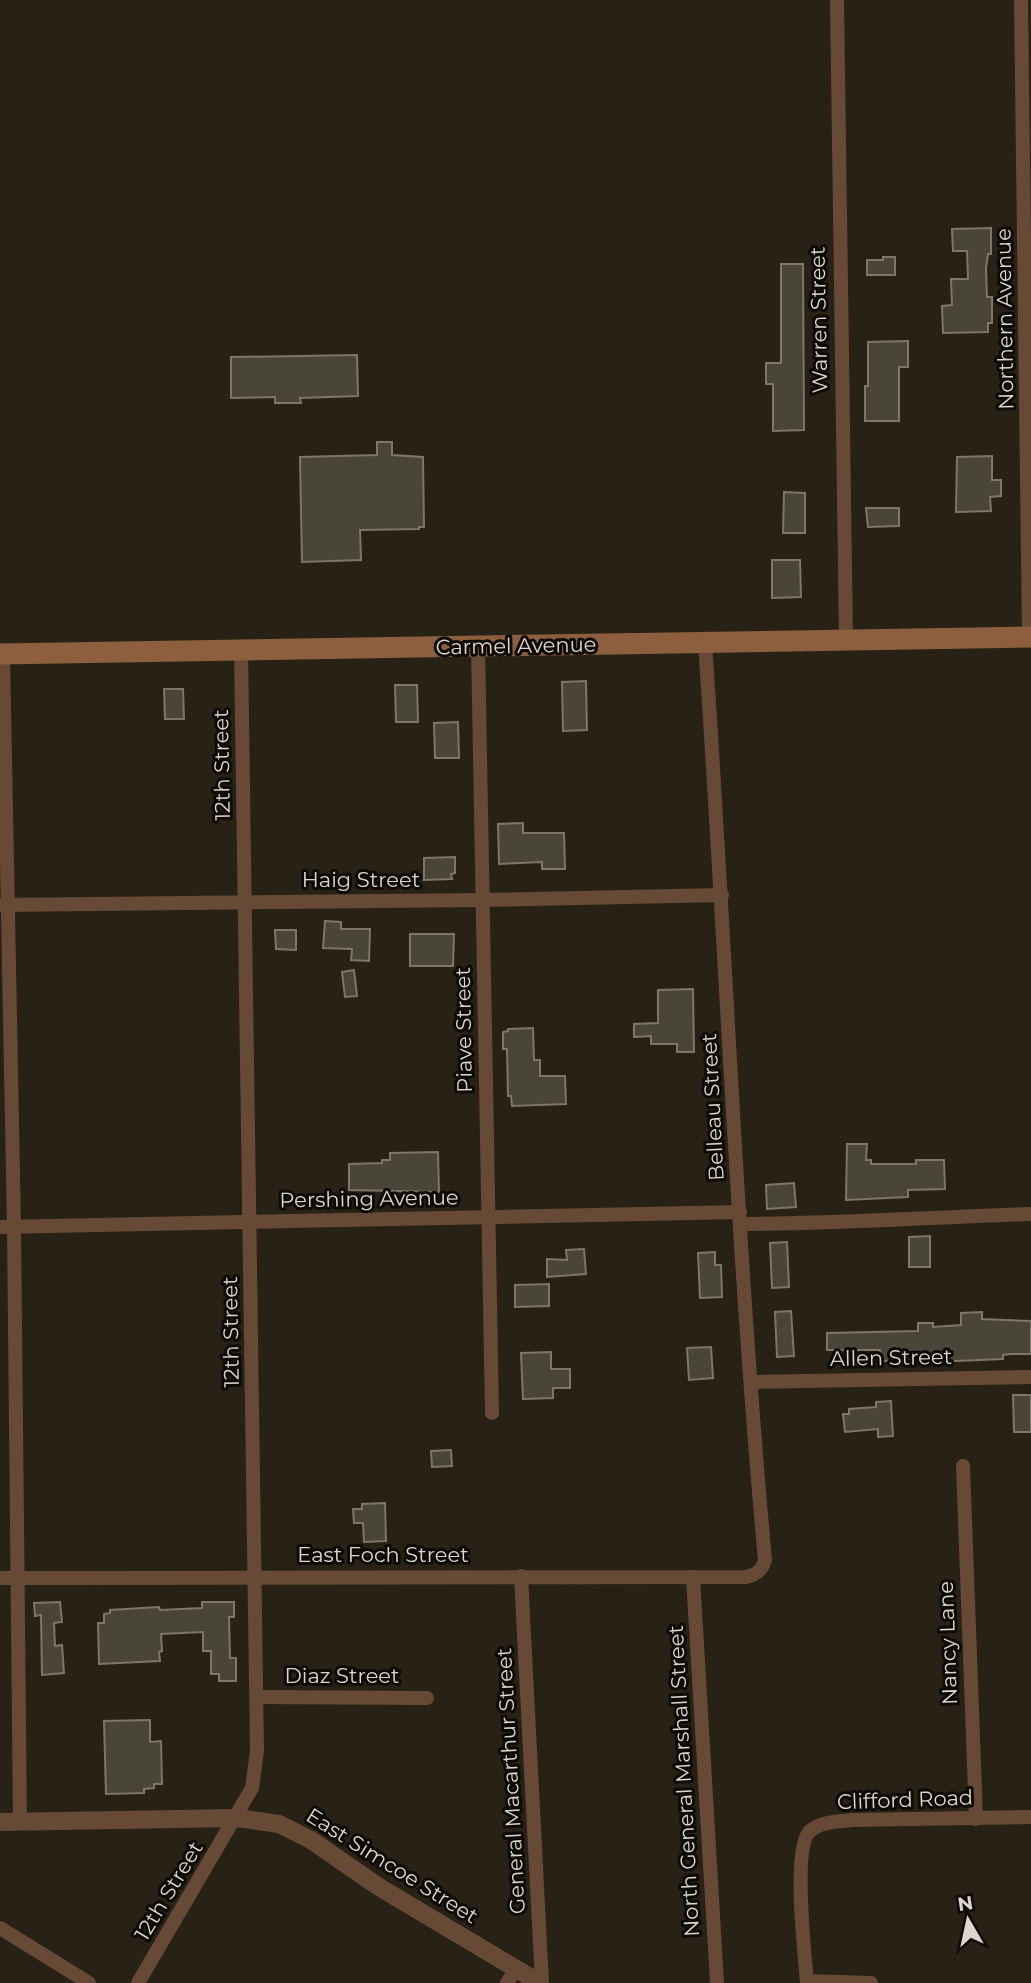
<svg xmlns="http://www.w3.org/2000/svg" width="1031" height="1983" viewBox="0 0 1031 1983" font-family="Montserrat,sans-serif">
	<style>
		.building { fill: #494538; stroke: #7c7769; stroke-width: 2 }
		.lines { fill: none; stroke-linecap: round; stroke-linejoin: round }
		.minor { stroke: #674a36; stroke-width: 14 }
		.tertiary { stroke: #674a36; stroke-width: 18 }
		.secondary { stroke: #8d5f3e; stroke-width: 21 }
		.labels { text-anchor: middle; stroke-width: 6; stroke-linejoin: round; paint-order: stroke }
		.street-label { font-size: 21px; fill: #dcd6cf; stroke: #0e0b07 }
	</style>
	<rect width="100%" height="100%" fill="#282116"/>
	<!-- building -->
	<g class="building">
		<path d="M991,228V254H988L986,268L987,297H992V323H988V332L943,333L942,306L952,305L951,279H968L967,251H953L952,229Z"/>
		<path d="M883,257H895V275H867V260H883Z"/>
		<path d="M781,264H803L804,430L773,431V384H766V363H781Z"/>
		<path d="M908,341V367H899V421H865V386H868V342Z"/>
		<path d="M357,355L358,396L300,398L301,403H275V397L231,398V357Z"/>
		<path d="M377,442H392V455L423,457L424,527H419V529L360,530L361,560L302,562L300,457L377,455Z"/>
		<path d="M992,456V480H1001V496L990,497L991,511L956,512L957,457Z"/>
		<path d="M784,492L805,493V533H783Z"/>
		<path d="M866,508H899V526L868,527Z"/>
		<path d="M772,560H800L801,597L772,598Z"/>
		<path d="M586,681L587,730L563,731L562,682Z"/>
		<path d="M395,685H417L418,722H396Z"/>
		<path d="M164,689H183L184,719H165Z"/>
		<path d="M458,722L459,758H435L434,723Z"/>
		<path d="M523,823V833H564L565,869H542V862L499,864L498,824Z"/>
		<path d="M455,857V873L451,874L452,879L424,880V858Z"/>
		<path d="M325,921L341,922V929H370L369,961L351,960L352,949L323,948Z"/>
		<path d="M275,930H296V950L276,949Z"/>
		<path d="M410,934H454L453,966H410Z"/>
		<path d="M354,970L357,996L345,997L342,972Z"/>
		<path d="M693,989L694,1052H677V1044H651V1036L634,1037V1024L658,1023V990Z"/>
		<path d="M533,1028L534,1060H540V1076H565L566,1104L512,1106L511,1096H508L507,1049H503V1032L508,1031V1029Z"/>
		<path d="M847,1144H867L866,1160H871V1164H916V1160H944L945,1189L908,1190V1197L846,1200Z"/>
		<path d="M438,1152L439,1192L349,1190V1164L382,1163V1160H390V1153Z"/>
		<path d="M794,1183L796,1207L767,1209L766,1185Z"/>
		<path d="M930,1236V1267H909V1237Z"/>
		<path d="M787,1242L789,1287L772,1288L770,1243Z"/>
		<path d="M584,1249L586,1274L547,1277V1259L567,1260L566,1250Z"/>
		<path d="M715,1252V1265H721L722,1297L700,1298L698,1253Z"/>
		<path d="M549,1284V1306L515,1307V1285Z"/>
		<path d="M791,1311L794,1356L777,1357L775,1312Z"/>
		<path d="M982,1312V1319L1031,1321V1354H1011L1003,1355V1359L932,1362V1360L881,1361L880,1350H827V1333L918,1331V1323H933V1327L961,1325V1313Z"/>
		<path d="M711,1347L713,1378L689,1380L687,1348Z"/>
		<path d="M551,1352V1369H570V1388H553V1398L523,1399L521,1353Z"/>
		<path d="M1013,1395H1031V1432H1014Z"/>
		<path d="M891,1401L893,1436L878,1437V1429L845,1432L843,1414H849V1409L876,1407V1402Z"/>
		<path d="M451,1450L452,1466L432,1467L431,1451Z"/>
		<path d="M385,1503L386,1541L364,1542L363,1523H354L353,1509H362V1504Z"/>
		<path d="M60,1602L62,1622L54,1623L55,1646L62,1645L64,1673L42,1675L41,1615L35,1616L34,1603Z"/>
		<path d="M202,1602H234V1617H229L230,1658H236V1681H219V1674H211V1651H203V1632L161,1634L162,1651L159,1652L160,1661L99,1664L98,1623H104V1614L110,1613V1610L159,1607L160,1610L202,1608Z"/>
		<path d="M150,1720V1742L161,1741L162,1784H154V1788L144,1789V1793L106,1794L104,1721Z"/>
	</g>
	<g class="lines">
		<!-- minor -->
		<g class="minor">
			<path d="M837,0L846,639"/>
			<path d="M1021,0L1029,637"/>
			<path d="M478,646L492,1413"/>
			<path d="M3,654L14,1226L20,1822"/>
			<path d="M0,905L483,900L722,895"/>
			<path d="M741,1224C837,1224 934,1217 1031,1214"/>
			<path d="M0,1227L740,1212"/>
			<path d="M752,1382L1031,1377"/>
			<path d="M963,1466L976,1819"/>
			<path d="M521,1576L542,1983"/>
			<path d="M693,1577L717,1983"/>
			<path d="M0,1578L746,1577C757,1575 762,1570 765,1560C737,1255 726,949 705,643"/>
			<path d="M257,1697L427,1698"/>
			<path d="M0,1928L89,1983"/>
			<path d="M807,1981L871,1983"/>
			<path d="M138,1983L252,1788L257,1751L241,648"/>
			<path d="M507,1983L516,1969"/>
			<path d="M807,1983C805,1956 792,1847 810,1831C822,1821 838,1822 852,1820L1031,1817"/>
		</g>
		<!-- tertiary -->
		<path class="tertiary" d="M0,1822L237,1818L279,1824L311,1840L379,1887L540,1983"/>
		<!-- secondary -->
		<path class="secondary" d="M0,654L1031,637"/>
	</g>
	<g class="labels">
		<!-- street labels -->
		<g class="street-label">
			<text transform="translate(1005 319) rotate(-91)" y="7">Northern Avenue</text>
			<text transform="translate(819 320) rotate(-91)" y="7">Warren Street</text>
			<text transform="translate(516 646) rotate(-1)" y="7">Carmel Avenue</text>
			<text transform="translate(222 765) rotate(-91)" y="7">12th Street</text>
			<text x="361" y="887">Haig Street</text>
			<text transform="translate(464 1030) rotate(-91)" y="7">Piave Street</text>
			<text transform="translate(713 1107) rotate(-93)" y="7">Belleau Street</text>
			<text transform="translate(369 1199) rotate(-1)" y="7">Pershing Avenue</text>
			<text transform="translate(231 1332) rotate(-91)" y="7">12th Street</text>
			<text transform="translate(891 1358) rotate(-1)" y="7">Allen Street</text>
			<text x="383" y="1562">East Foch Street</text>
			<text transform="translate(948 1643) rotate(-92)" y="7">Nancy Lane</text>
			<text x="342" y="1683">Diaz Street</text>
			<text transform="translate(511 1781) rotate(-93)" y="7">General Macarthur Street</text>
			<text transform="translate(684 1781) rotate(-93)" y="7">North General Marshall Street</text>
			<text transform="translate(905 1800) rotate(-2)" y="7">Clifford Road</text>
			<text transform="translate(392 1866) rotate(32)" y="7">East Simcoe Street</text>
			<text transform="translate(169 1891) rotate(-59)" y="7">12th Street</text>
		</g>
	</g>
	<!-- north arrow -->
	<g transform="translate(968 1920) rotate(351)" stroke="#0e0b07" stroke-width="5" paint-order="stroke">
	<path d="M0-5L12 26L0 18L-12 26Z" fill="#dcd6cf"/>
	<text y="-10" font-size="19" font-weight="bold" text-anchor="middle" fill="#dcd6cf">N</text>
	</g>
</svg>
